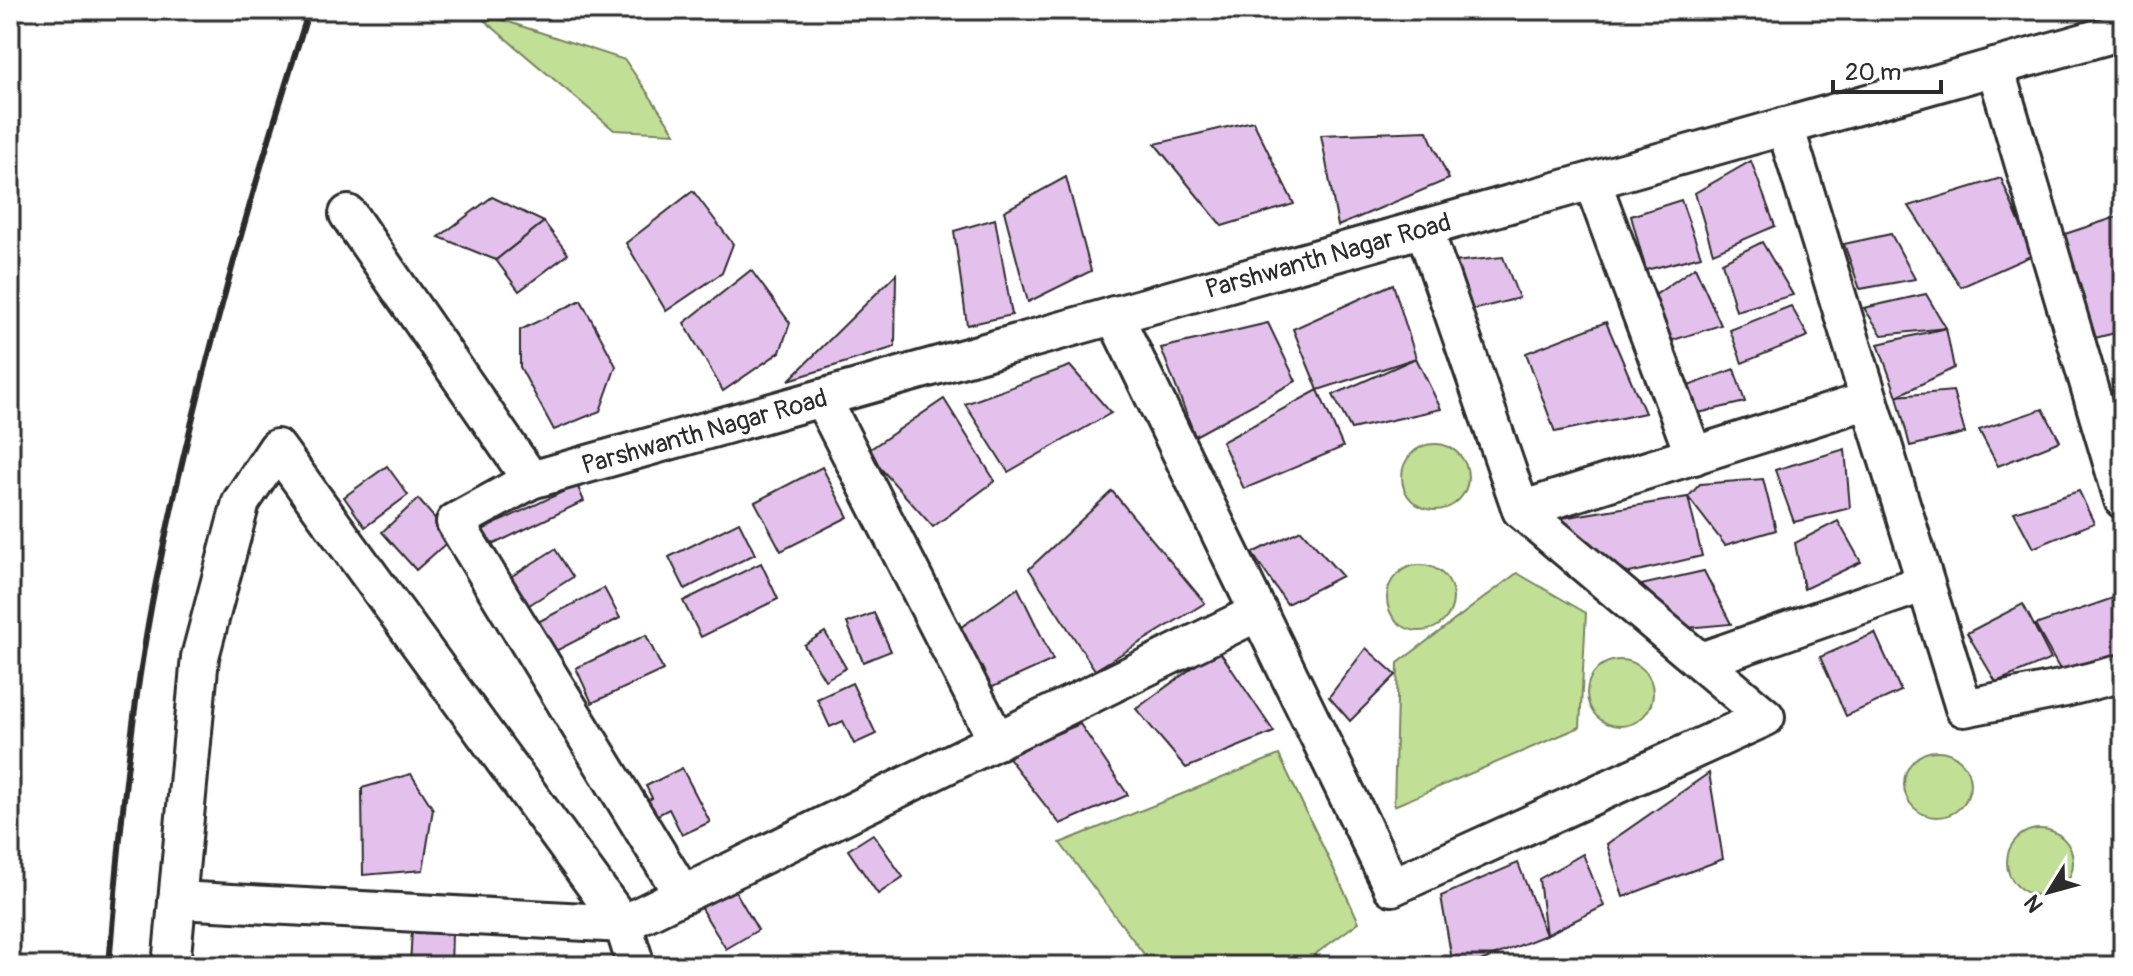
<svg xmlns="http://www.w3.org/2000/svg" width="2133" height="976" viewBox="0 0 2133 976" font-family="Pangolin,sans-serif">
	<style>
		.green { fill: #c2df96; stroke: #768560; stroke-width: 2 }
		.building { fill: #e4c1ec; stroke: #2b2b2b; stroke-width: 2 }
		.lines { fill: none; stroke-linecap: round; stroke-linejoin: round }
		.street-casing { stroke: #2b2b2b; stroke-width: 42 }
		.street { stroke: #fff; stroke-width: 36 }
		.rail { stroke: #2b2b2b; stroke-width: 6 }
		.labels { text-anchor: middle; stroke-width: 6; stroke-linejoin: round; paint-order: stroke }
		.street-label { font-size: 26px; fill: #2b2b2b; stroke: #fff }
	</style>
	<rect width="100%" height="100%" fill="#fff"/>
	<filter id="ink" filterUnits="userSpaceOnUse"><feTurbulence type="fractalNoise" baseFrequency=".0125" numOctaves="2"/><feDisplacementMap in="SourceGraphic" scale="16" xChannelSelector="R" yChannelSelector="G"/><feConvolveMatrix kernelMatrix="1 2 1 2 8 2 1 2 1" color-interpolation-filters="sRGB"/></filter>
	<g filter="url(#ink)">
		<!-- green -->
		<g class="green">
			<path d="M472,10L625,60L675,133L614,130Z"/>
			<circle cx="1435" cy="477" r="33"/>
			<circle cx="1420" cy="598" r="33"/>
			<path d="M1517,573L1586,613L1580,727L1394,806L1398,663Z"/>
			<circle cx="1620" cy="693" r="33"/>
			<circle cx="1937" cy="784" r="33"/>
			<path d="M1279,755L1359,922L1299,966H1153L1060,843Z"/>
			<circle cx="2040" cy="862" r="33"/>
		</g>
		<!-- building -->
		<g class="building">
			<path d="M1253,121L1294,204L1222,226L1155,144Z"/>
			<path d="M1427,131L1449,179L1338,226L1321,135Z"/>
			<path d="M1751,161L1775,226L1713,253L1695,193Z"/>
			<path d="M1066,177L1091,271L1028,302L1004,211Z"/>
			<path d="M2001,178L2033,255L1961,287L1909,206Z"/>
			<path d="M693,191L733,244L722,273L666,311L626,243Z"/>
			<path d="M492,197L544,222L496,260L439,237Z"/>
			<path d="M1681,200L1701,256L1646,270L1631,216Z"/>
			<path d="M2123,215V331L2095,338L2062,235Z"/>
			<path d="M995,219L1012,315L967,325L954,231Z"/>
			<path d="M544,222L568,254L519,291L496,260Z"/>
			<path d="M1891,234L1915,279L1860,289L1844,244Z"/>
			<path d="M1762,242L1793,295L1736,311L1722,262Z"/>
			<path d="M1503,257L1519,298L1464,312L1454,262Z"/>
			<path d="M1695,267L1721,325L1664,343L1651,298Z"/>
			<path d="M751,270L790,323L780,352L723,391L684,323Z"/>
			<path d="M896,274L895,347L789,380Z"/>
			<path d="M1393,284L1416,358L1318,390L1293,329Z"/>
			<path d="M1926,294L1946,328L1882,335L1864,308Z"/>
			<path d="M581,300L616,366L600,411L554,430L520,367V330Z"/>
			<path d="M1791,306L1808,336L1742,363L1730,330Z"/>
			<path d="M1606,322L1645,413L1555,432L1526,353Z"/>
			<path d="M1268,323L1296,381L1195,436L1161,348Z"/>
			<path d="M1946,328L1954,368L1897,396L1878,344Z"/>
			<path d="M1416,358L1441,409L1351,429L1333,395Z"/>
			<path d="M1070,366L1111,413L1008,472L965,404Z"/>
			<path d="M1734,369L1745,402L1694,414L1683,388Z"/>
			<path d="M1318,390L1343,447L1244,489L1222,442Z"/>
			<path d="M1953,391L1965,433L1910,446L1897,396Z"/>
			<path d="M944,399L995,481L933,527L866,452Z"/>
			<path d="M2043,409L2060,441L1998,466L1979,430Z"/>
			<path d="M1845,449L1850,508L1794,522L1775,470Z"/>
			<path d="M387,466L408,495L365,527L344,497Z"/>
			<path d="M822,467L848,517L781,551L755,502Z"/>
			<path d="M1763,479L1776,530L1725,545L1688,497L1700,484Z"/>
			<path d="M577,485L584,501L494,544L480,531Z"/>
			<path d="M1112,491L1205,603L1095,670L1029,569Z"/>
			<path d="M2079,491L2094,523L2033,548L2014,512Z"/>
			<path d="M1688,497L1702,556L1621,575L1556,519Z"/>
			<path d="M418,499L452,538L416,570L382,532Z"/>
			<path d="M1838,521L1861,562L1804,589L1795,543Z"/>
			<path d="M739,522L755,554L685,589L669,557Z"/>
			<path d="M1301,530L1342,576L1287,604L1252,553Z"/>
			<path d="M555,549L573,577L523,609L504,581Z"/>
			<path d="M761,563L778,599L701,637L683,601Z"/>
			<path d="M1704,571L1731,624L1686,628L1641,585Z"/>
			<path d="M604,588L620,618L550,654L534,624Z"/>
			<path d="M1018,588L1053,660L986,690L954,632Z"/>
			<path d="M2116,597L2123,615V663L2063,675L2035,625Z"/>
			<path d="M2023,604L2051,659L1996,682L1967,633Z"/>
			<path d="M874,613L891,651L863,662L847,623Z"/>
			<path d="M825,632L846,668L825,680L804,645Z"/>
			<path d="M1875,633L1901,691L1846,716L1820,657Z"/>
			<path d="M646,635L663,670L592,703L576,668Z"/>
			<path d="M1366,648L1396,675L1350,721L1329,697Z"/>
			<path d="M1218,649L1274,732L1186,768L1136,709Z"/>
			<path d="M852,683L876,734L854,744L843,721L830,727L817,699Z"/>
			<path d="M1080,724L1128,795L1060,824L1006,755Z"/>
			<path d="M682,768L710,822L682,835L669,809L646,821L638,806L652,798L646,786Z"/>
			<path d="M1709,773L1723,859L1623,897L1607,844Z"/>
			<path d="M411,774L433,809L423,870L363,875L362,788Z"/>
			<path d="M873,834L903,877L878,894L848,850Z"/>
			<path d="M1583,854L1604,906L1546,935L1539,879Z"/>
			<path d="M1518,863L1546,935L1468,966H1453L1441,896Z"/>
			<path d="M730,882L758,930L726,949L697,902Z"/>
			<path d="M412,929L452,932L451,966H410Z"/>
		</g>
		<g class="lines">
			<!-- street casing -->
			<g class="street-casing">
				<g id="street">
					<path d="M1995,67L2123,500"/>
					<path d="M1785,126L1964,708L2065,688L2123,673"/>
					<path d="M1592,181L1694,456"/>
					<path d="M348,214L531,480"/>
					<path d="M1114,315L1392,887L1766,717L1521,510L1424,228"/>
					<path d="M822,398L997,741"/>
					<path d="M1521,510L1869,400"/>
					<path d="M1701,661L1925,583"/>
					<path id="s1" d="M683,895L455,522L531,480L2123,31"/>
					<path d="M177,900L623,924L1259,612"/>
					<path d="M171,966L200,657L241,502L277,448L623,924L636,966"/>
				</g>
			</g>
			<!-- street -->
			<use href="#street" class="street"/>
			<!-- rail -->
			<path class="rail" d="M109,966C119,838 131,708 156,582C195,389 249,198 309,10"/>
		</g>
	</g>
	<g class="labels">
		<!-- street labels -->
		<g class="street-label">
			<text dy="9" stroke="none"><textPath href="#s1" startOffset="1352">Parshwanth Nagar Road</textPath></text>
			<text dy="9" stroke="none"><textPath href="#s1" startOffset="704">Parshwanth Nagar Road</textPath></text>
		</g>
	</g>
	<!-- margin -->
	<rect width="2133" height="976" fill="none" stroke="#fff" stroke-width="40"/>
	<rect x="20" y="20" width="2093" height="936" fill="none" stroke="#2b2b2b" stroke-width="3" filter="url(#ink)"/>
	<!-- north arrow -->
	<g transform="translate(2049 892) rotate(233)" stroke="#ffffff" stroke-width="6" paint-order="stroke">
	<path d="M0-6L14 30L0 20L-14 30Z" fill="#2b2b2b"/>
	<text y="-12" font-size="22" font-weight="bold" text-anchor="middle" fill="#2b2b2b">N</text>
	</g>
	<!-- scale -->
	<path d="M1833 80v12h108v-12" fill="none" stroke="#2b2b2b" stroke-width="4"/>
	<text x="1845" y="80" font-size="24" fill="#2b2b2b" stroke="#ffffff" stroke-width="6" paint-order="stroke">20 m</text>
</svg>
